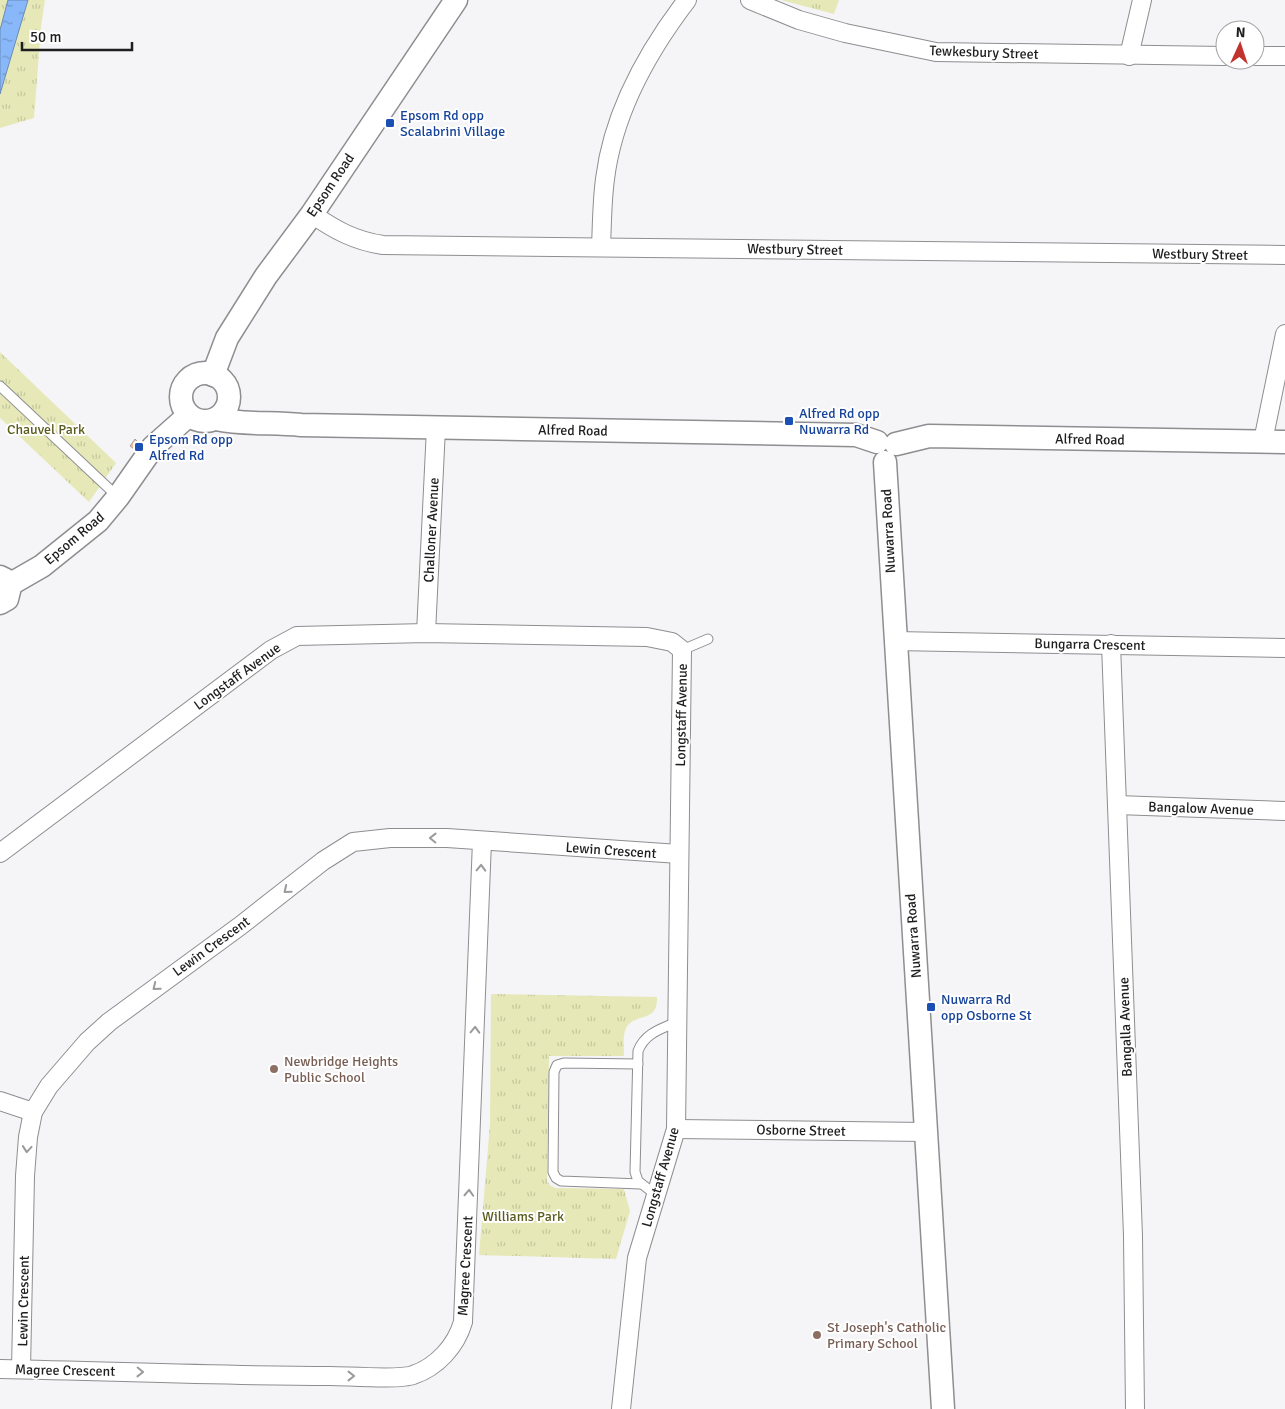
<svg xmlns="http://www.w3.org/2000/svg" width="1285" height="1409" viewBox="0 0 1285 1409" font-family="Signika,sans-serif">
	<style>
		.park { fill: url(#park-tufts) }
		.water { fill: url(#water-ripples); stroke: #698ab8 }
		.building { fill: #f7bd93; stroke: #a4a19f }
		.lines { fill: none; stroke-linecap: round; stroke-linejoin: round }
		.service-casing { stroke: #8e8e91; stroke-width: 11 }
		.minor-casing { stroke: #8e8e91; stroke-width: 20 }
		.tertiary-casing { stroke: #8e8e91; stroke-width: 25 }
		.service { stroke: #fff; stroke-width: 9 }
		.minor { stroke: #fff; stroke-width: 18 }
		.tertiary { stroke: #fff; stroke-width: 22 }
		.oneway { stroke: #9a9a9a }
		.transit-dot { fill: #1a4fb4; stroke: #fff; stroke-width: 2 }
		.education-dot { fill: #8d6e63; stroke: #fff; stroke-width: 2 }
		.labels { text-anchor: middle; stroke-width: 4; stroke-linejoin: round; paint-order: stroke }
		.street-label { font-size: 14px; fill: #1e1e1f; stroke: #fff }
		.transit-label { font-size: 14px; fill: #164399; stroke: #fff; text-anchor: start }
		.park-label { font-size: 14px; fill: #5a5c1e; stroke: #fff }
		.education-label { font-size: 14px; fill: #785e54; stroke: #fff; text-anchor: start }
	</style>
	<defs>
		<pattern id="park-tufts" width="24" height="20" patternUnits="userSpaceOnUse" patternTransform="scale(1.25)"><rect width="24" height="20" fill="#e6e9b7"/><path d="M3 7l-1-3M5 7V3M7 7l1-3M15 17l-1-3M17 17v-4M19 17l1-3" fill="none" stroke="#c5c79d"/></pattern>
		<pattern id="water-ripples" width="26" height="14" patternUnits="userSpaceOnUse" patternTransform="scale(1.25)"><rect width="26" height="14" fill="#89b8fa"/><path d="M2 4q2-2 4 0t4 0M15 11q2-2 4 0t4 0" fill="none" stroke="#6f95ca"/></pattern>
	</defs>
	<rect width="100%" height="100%" fill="#f5f4f7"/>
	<!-- park -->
	<g class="park">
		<path d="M0,0H45L41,27L34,118L0,128Z"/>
		<path d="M781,0H839L834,14Z"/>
		<path d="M0,352L116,463L89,502L0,418Z"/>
		<path d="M491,994L657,997C658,1022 639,1013 628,1025C622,1032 624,1047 624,1056H549L547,1181L551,1186L556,1188L624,1189L630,1211L616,1259L479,1255L490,1124Z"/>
	</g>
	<!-- water -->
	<path class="water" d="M8,0H28L0,94V30Z"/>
	<!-- building -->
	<path class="building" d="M135,439L138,442L134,449L130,446Z"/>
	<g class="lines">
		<!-- service casing -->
		<g class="service-casing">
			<g id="service">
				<path d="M0,386L118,497"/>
				<path d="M682,650L708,639"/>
				<path d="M638,1064L564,1063L557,1065L554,1072L553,1172L556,1178L561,1181L641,1184"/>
				<path d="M656,1195L638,1181L635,1172L638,1051C645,1033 661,1029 677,1022"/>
			</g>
		</g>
		<!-- minor casing -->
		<g class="minor-casing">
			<g id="minor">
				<path d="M750,0L799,20L845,33L936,52L1225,56"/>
				<path d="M1129,56L1142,0"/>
				<path d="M1255,56H1285"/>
				<path d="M312,214C335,230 355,241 383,245L1285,255"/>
				<path d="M601,247C602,224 602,201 605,179C613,114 648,51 687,0"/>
				<path d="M1263,441L1285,334"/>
				<path d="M426,633L436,428"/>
				<path d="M894,641L1285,648"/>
				<path d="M1111,644L1133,1236L1135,1409"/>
				<path d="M1117,805L1285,811"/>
				<path d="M0,853L271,650L297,636L426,633L647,637L672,642L682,650L676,1129L637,1258L621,1409"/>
				<path d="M0,1101L33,1112"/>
				<path d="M676,1129L926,1132"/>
				<path d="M0,1369C110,1371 220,1376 330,1376C347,1376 400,1380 413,1375C437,1367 456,1346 463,1322L482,841"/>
				<path d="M21,1369L25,1176L28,1137L33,1112L49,1086L87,1042L109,1022L240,926L323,861L353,842L390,838H447L679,854"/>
			</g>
		</g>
		<!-- tertiary casing -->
		<g class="tertiary-casing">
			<g id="tertiary">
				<circle cx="205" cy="397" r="24"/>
				<path d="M213,375L227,338L266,276L312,214L456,0"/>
				<path d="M216,419C244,425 272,422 301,425L856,435L877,442"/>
				<path d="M896,444L929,436L1285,442"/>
				<path d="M885,462L943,1409"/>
				<path d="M0,577L6,580L10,587L7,599L0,603"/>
				<path d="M9,585L42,566L98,521L118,497L153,447L189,415"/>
			</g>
		</g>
		<!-- service -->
		<use href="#service" class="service"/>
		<!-- minor -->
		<use href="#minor" class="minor"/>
		<!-- tertiary -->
		<use href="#tertiary" class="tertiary"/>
	</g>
	<!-- one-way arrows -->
	<defs><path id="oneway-chevron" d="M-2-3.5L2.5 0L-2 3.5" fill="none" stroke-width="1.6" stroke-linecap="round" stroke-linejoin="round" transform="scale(1.25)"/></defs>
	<g class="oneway">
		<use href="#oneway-chevron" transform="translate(433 838) rotate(-179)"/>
		<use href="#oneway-chevron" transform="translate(481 868) rotate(-88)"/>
		<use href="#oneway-chevron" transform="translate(287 890) rotate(141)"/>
		<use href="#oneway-chevron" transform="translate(156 987) rotate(141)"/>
		<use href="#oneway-chevron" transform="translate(475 1030) rotate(-88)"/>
		<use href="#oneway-chevron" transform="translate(27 1149) rotate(95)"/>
		<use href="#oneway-chevron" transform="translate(469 1193) rotate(-87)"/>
		<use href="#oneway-chevron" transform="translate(140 1372) rotate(1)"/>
		<use href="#oneway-chevron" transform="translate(351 1376)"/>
	</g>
	<!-- markers -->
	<g class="transit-dot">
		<rect x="385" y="118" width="10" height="10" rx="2.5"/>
		<rect x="784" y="416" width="10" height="10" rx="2.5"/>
		<rect x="134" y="442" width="10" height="10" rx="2.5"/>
		<rect x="926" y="1002" width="10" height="10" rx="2.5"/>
	</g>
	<g class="education-dot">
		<circle cx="274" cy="1069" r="5"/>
		<circle cx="817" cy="1335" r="5"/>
	</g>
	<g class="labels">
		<!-- street labels -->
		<g class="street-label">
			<text transform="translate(984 52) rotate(2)" y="5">Tewkesbury Street</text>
			<text transform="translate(330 185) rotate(-56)" y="5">Epsom Road</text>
			<text transform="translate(795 249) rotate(1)" y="5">Westbury Street</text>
			<text transform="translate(1200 254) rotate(1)" y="5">Westbury Street</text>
			<text transform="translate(573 430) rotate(1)" y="5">Alfred Road</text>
			<text transform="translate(1090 439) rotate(1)" y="5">Alfred Road</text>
			<text transform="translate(431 530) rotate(-87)" y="5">Challoner Avenue</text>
			<text transform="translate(888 531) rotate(-93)" y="5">Nuwarra Road</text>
			<text transform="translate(74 538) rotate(-40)" y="5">Epsom Road</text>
			<text transform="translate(1090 644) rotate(1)" y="5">Bungarra Crescent</text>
			<text transform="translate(237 676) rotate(-36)" y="5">Longstaff Avenue</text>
			<text transform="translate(681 715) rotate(-89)" y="5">Longstaff Avenue</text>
			<text transform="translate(1201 808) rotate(2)" y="5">Bangalow Avenue</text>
			<text transform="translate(611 850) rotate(4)" y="5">Lewin Crescent</text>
			<text transform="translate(913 936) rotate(-94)" y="5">Nuwarra Road</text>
			<text transform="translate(211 946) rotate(-36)" y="5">Lewin Crescent</text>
			<text transform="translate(1125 1027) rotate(-92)" y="5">Bangalla Avenue</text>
			<text transform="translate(801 1130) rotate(1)" y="5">Osborne Street</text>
			<text transform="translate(660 1177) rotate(-74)" y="5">Longstaff Avenue</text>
			<text transform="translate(465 1266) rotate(-87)" y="5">Magree Crescent</text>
			<text transform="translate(23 1301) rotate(-89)" y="5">Lewin Crescent</text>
			<text transform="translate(65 1370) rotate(1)" y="5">Magree Crescent</text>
		</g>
		<!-- transit labels -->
		<g class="transit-label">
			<text x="400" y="120">Epsom Rd opp<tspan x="400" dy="16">Scalabrini Village</tspan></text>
			<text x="799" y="418">Alfred Rd opp<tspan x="799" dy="16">Nuwarra Rd</tspan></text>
			<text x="149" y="444">Epsom Rd opp<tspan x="149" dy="16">Alfred Rd</tspan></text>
			<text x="941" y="1004">Nuwarra Rd<tspan x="941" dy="16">opp Osborne St</tspan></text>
		</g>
		<!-- park labels -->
		<g class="park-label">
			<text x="46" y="434">Chauvel Park</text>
			<text x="523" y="1221">Williams Park</text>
		</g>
		<!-- education labels -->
		<g class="education-label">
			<text x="284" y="1066">Newbridge Heights<tspan x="284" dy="16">Public School</tspan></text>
			<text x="827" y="1332">St Joseph's Catholic<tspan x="827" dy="16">Primary School</tspan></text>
		</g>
	</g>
	<!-- north arrow -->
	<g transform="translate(1240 45) rotate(3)"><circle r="24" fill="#ffffff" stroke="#a5a5a5"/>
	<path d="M0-4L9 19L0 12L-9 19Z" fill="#c1332e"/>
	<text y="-8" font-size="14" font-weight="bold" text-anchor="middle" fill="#1e1e1f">N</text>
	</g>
	<!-- scale -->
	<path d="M22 42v8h110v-8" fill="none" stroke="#1e1e1f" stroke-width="2.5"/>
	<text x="30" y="42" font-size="15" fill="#1e1e1f" stroke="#ffffff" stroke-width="4" paint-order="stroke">50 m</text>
</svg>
